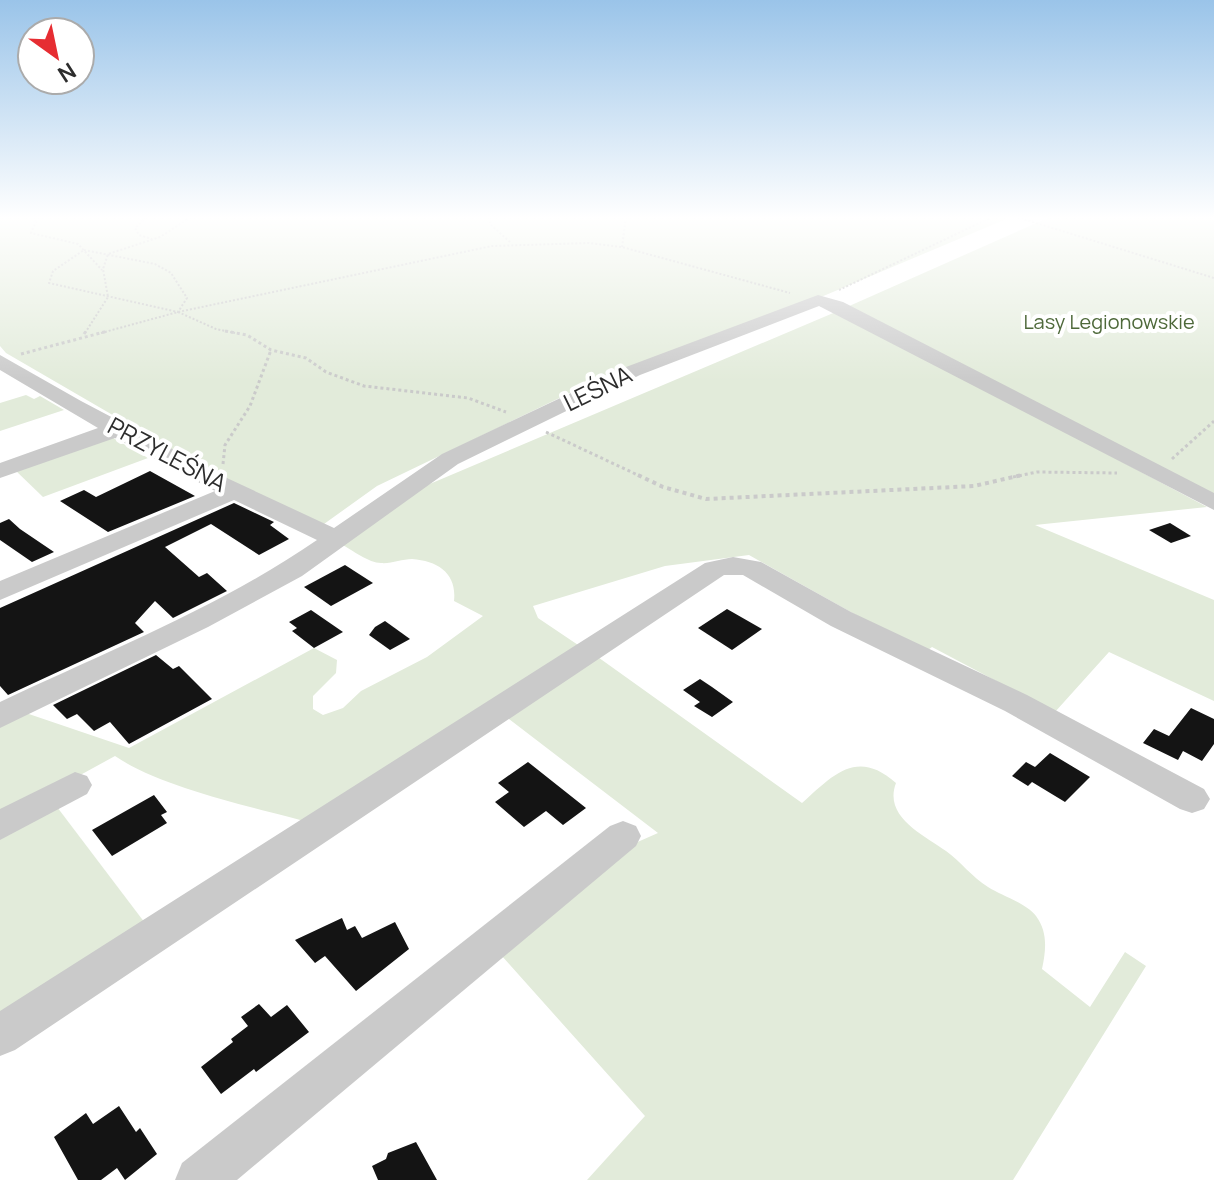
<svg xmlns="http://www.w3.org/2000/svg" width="1214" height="1180" viewBox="0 0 1214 1180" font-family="Manrope,sans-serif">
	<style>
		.green { fill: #e2ebda }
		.building { fill: #141414 }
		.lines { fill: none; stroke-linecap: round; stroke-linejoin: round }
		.path-far2 { stroke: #cacaca; stroke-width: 2; stroke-dasharray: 2 2; stroke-linecap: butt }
		.path-far1 { stroke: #cacaca; stroke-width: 3; stroke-dasharray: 3 3; stroke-linecap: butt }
		.path { stroke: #cacaca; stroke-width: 4; stroke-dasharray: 4 4; stroke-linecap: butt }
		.minor { fill: #cacaca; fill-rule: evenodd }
		.labels { text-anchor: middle; stroke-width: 8; stroke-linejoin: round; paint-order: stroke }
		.far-park-label { font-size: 20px; fill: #4e693a; stroke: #fff }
		.street-label { font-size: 24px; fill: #2d2d2d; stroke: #fff }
	</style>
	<rect width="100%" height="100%" fill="#fff"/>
	<!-- green -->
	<g class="green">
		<path d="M0,217H1011L821,297L599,379L377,486L324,524L228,482L6,353L0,346Z"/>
		<path d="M1050,217H1214V494L847,307Z"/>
		<path d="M838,311L1207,507L1035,525L1214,600V701L1109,652L1055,712L932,647L924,653L749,555L665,566L533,606L538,618L584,649L315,824C258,808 163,789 115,756L0,819V722L20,711L129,748L314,648L337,660L336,673L313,696V709L323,715L343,708L361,691L427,657L483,616L454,601C457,574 439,561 412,559C402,559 391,564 381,563C369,563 352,550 341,544L425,486Z"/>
		<path d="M26,395L34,399L40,396L64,410L0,431V403Z"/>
		<path d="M108,435L148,458L43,497L14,469Z"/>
		<path d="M595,655L802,803C833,775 857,748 896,783C883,817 924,835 946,851C961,862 972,877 988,887C1002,896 1026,903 1036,916C1048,932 1046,950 1042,969L1090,1007L1125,952L1146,966L1013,1180H587L645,1116L501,955L633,844L658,833L501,713Z"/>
		<path d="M54,803L151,931L0,1028V833Z"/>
	</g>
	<!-- building -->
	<g class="building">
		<path d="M150,471L195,496L108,532L60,501L84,490L96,497Z"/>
		<path d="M234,503L274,522L270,525L289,539L259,555L211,524L165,547L199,577L207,573L227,591L173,618L155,601L135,623L144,632L8,695L0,686V608Z"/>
		<path d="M9,519L20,529L54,552L32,562L0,540V523Z"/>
		<path d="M1170,523L1191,536L1171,543L1149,530Z"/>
		<path d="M345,565L373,583L331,606L304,587Z"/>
		<path d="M727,609L762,629L732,650L698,628Z"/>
		<path d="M311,610L343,632L314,648L292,631L297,628L289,622Z"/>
		<path d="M385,621L410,639L390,650L369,635L375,627Z"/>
		<path d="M156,655L173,669L179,666L212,699L129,744L110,722L94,731L77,714L67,719L53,705Z"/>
		<path d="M700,679L712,687L733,702L712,717L694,706L700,702L683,690Z"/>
		<path d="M1191,708L1214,719V744L1202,761L1183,751L1178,760L1143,743L1154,729L1169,736Z"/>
		<path d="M1050,753L1090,777L1065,802L1032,782L1028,786L1012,776L1026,762L1035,767Z"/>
		<path d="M528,762L586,808L563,825L546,811L524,827L495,802L509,792L498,783Z"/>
		<path d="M154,795L167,812L161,815L167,823L112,856L92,830Z"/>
		<path d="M342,918L347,930L355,926L362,938L395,922L409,949L356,991L325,956L315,963L295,940Z"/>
		<path d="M259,1004L271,1017L287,1005L309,1032L256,1072L254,1069L221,1094L201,1067L233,1042L231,1039L248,1026L241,1017Z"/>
		<path d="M119,1106L136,1132L140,1128L157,1154L125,1180L117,1168L101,1180H78L54,1137L86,1113L93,1124Z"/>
		<path d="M416,1142L437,1180H378L372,1166L386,1159L388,1153Z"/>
	</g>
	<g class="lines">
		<!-- path-far2 -->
		<g class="path-far2">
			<path d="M38,217L31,233L78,244L102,270"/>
			<path d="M146,217L135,228L139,235L152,239"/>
			<path d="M490,217V224L511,243"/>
			<path d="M1017,217L1214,278"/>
			<path d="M622,247L626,217"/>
			<path d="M84,250L155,264L171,273L187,298L178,312L49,283L53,271Z"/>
			<path d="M839,290L992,217"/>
			<path d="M178,312L216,329L235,333"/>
			<path d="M85,333L108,297L103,269L108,254L160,237L191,217"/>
			<path d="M101,333L178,312L492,246L589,243L622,247L790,293"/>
		</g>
		<!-- path-far1 -->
		<g class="path-far1">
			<path d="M225,331L247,335L271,350L306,358L326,372L364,386L468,398L506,412"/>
			<path d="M84,334L86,331"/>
			<path d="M21,354L108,331"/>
			<path d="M546,432L642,477"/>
			<path d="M1172,459L1214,421"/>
			<path d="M223,464L225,445L250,406L271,350"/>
			<path d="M1013,477L1037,472L1117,473"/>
		</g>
		<!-- path -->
		<path class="path" d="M638,475L663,487L706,499L974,486L1022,475"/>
		<!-- minor -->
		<g class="minor">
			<path d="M818,295L843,302L1214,493V510L819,306L640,375L458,464L302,576L208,627L0,728V702C106,652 220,607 317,540L234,500L0,600V581L215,491L115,438L0,478V463L98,428L0,370V355L81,401L229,479L334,528L442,454L626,367Z"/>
			<path d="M733,557L761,562L851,612L1027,695L1204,789L1210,799L1204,809L1192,813L1180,809L1005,711L831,626L743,575H724L15,1050L0,1056V1011L705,563Z"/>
			<path d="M75,772L87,776L92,785L87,794L0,840V809Z"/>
			<path d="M623,821L636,826L641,836L636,846L237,1180H175L182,1163L610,826Z"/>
		</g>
	</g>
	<!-- sky -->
	<linearGradient id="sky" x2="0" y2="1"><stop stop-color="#9ac4e9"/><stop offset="0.57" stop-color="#fff"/><stop offset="1" stop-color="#fff" stop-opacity="0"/></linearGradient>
	<rect width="1214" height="382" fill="url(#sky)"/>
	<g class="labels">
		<!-- far-park labels -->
		<g class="far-park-label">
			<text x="1109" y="329">Lasy Legionowskie</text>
		</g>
		<!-- street labels -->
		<g class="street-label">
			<text transform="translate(598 389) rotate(-26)" y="8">LEŚNA</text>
			<text transform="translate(167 455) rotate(28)" y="8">PRZYLEŚNA</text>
		</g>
	</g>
	<!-- north arrow -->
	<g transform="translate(56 56) rotate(147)"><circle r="38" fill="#ffffff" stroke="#ababab" stroke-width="2"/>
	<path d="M0-6L14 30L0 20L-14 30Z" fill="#e62d32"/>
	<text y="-12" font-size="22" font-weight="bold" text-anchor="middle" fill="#2d2d2d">N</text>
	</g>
</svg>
